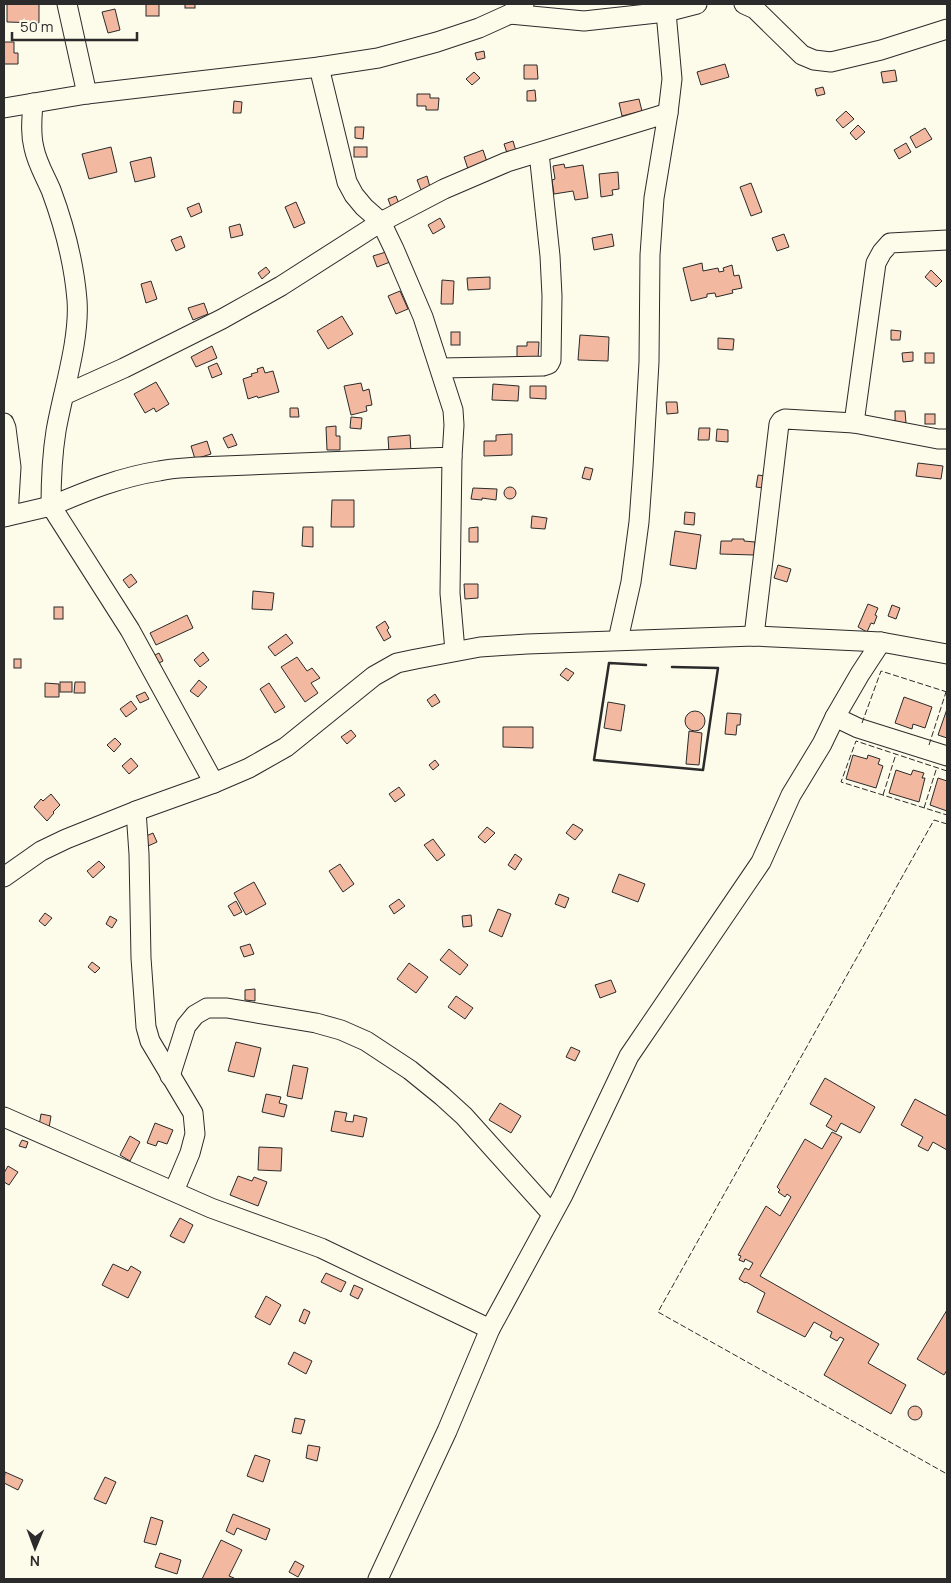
<svg xmlns="http://www.w3.org/2000/svg" width="951" height="1583" viewBox="0 0 951 1583" font-family="Manrope,sans-serif">
	<style>
		.building { fill: #f2b8a0; stroke: #2b2b2b }
		.lines { fill: none; stroke-linecap: round; stroke-linejoin: round }
		.minor-casing { stroke: #2b2b2b; stroke-width: 21 }
		.minor { stroke: #fdfbea; stroke-width: 19 }
		.fence { stroke: #2b2b2b; stroke-width: 1; stroke-dasharray: 6 2.5; stroke-linecap: butt }
		.wall { stroke: #2b2b2b; stroke-width: 2.5 }
	</style>
	<rect width="100%" height="100%" fill="#fdfbea"/>
	<!-- building -->
	<g class="building">
		<path d="M7,4H39V23L7,22Z"/>
		<rect x="146" y="4" width="13" height="12"/>
		<rect x="185" y="4" width="10" height="4"/>
		<path d="M115,9L120,30L108,33L102,12Z"/>
		<path d="M4,42H14V53H18V64H4Z"/>
		<path d="M484,51L485,58L477,60L475,53Z"/>
		<path d="M725,64L729,77L701,85L697,72Z"/>
		<path d="M524,65H537L538,79H524Z"/>
		<path d="M895,70L897,81L883,83L881,72Z"/>
		<path d="M474,72L480,78L472,85L466,79Z"/>
		<path d="M823,87L825,94L817,96L815,89Z"/>
		<path d="M535,90L536,101H527V91Z"/>
		<path d="M417,94H430V98H439L438,110H426V106H417Z"/>
		<path d="M639,99L642,111L622,116L619,103Z"/>
		<path d="M234,101L242,102L241,113H233Z"/>
		<path d="M846,111L854,119L843,128L836,120Z"/>
		<path d="M858,125L865,132L856,140L850,133Z"/>
		<path d="M355,127H364L363,139L355,138Z"/>
		<path d="M925,128L932,139L916,148L910,137Z"/>
		<path d="M513,141L516,151L507,153L504,144Z"/>
		<path d="M906,143L911,152L899,159L894,150Z"/>
		<path d="M111,147L117,172L89,179L82,154Z"/>
		<rect x="354" y="147" width="13" height="10"/>
		<path d="M483,150L487,162L468,169L464,157Z"/>
		<path d="M151,157L155,177L135,182L130,162Z"/>
		<path d="M564,164L565,168L583,165L588,198L575,200L573,191L554,194L552,180L555,179L553,166Z"/>
		<path d="M618,172L619,189L612,190L613,195L601,197L599,174Z"/>
		<path d="M427,176L430,187L421,190L417,180Z"/>
		<path d="M751,183L762,212L751,216L740,187Z"/>
		<path d="M396,196L399,204L391,207L388,199Z"/>
		<path d="M296,202L305,223L294,228L285,207Z"/>
		<path d="M199,203L202,212L191,217L187,208Z"/>
		<path d="M440,218L445,227L433,234L428,225Z"/>
		<path d="M240,224L243,235L231,238L229,227Z"/>
		<path d="M612,234L614,246L594,250L592,238Z"/>
		<path d="M784,234L789,247L777,251L772,238Z"/>
		<path d="M181,236L185,247L176,251L171,240Z"/>
		<path d="M386,252L390,262L377,267L373,256Z"/>
		<path d="M702,263L703,271L718,268L719,272L724,271L723,268L732,265L734,276L739,275L742,288L732,290L733,293L716,297L715,293L707,294V297L691,301L683,268Z"/>
		<path d="M266,267L270,272L262,279L258,273Z"/>
		<path d="M931,270L942,281L936,287L925,277Z"/>
		<path d="M490,277V289L468,290L467,278Z"/>
		<path d="M442,280L454,281L453,304H441Z"/>
		<path d="M151,281L157,299L146,303L141,284Z"/>
		<path d="M400,291L408,309L396,314L388,296Z"/>
		<path d="M204,303L208,314L193,320L188,308Z"/>
		<path d="M342,316L353,334L328,349L317,331Z"/>
		<path d="M891,330L901,331L900,340H891Z"/>
		<rect x="451" y="332" width="9" height="13"/>
		<path d="M580,335L609,337L608,361L578,360Z"/>
		<path d="M718,338L734,339L733,350L718,349Z"/>
		<path d="M527,342H539L538,359H517V346H527Z"/>
		<path d="M212,346L217,358L196,367L191,357Z"/>
		<path d="M913,352V361L903,362L902,353Z"/>
		<rect x="925" y="353" width="9" height="10"/>
		<path d="M217,363L222,374L212,378L208,367Z"/>
		<path d="M263,367L265,373L273,371L279,392L258,398L257,396L248,399L243,379L252,376L251,374L258,372L257,369Z"/>
		<path d="M156,382L169,404L156,412L154,408L145,413L134,394Z"/>
		<path d="M361,383L363,391L369,389L372,405L366,406L367,411L351,415L344,386Z"/>
		<path d="M493,384L519,386L518,401L492,400Z"/>
		<path d="M530,386H546V399L530,398Z"/>
		<path d="M666,402H677L678,413L667,414Z"/>
		<path d="M290,408H298L299,417H290Z"/>
		<path d="M895,411H905L906,423H895Z"/>
		<rect x="925" y="414" width="10" height="10"/>
		<path d="M351,417L362,418L361,429L350,428Z"/>
		<path d="M336,426V436H340V450H327L326,427Z"/>
		<path d="M699,428H710L709,440H698Z"/>
		<path d="M717,429L728,430V442L716,441Z"/>
		<path d="M232,434L237,445L228,448L223,438Z"/>
		<path d="M512,434V455L484,456V441H496V435Z"/>
		<path d="M410,435L411,452L389,453L388,437Z"/>
		<path d="M207,441L211,454L195,459L191,446Z"/>
		<path d="M918,463L943,466L941,479L916,476Z"/>
		<path d="M585,467L593,469L590,480L582,478Z"/>
		<path d="M758,475L765,476L763,488L756,487Z"/>
		<circle cx="510" cy="493" r="6"/>
		<path d="M473,488L497,489L496,500L482,498V500L471,499Z"/>
		<path d="M332,500H354V527H331Z"/>
		<path d="M685,512L695,513L694,525L684,524Z"/>
		<path d="M532,516L547,518L545,529L531,528Z"/>
		<path d="M303,527H313V547L302,546Z"/>
		<path d="M478,527V542H469V528Z"/>
		<path d="M675,531L701,535L696,569L670,565Z"/>
		<path d="M732,539H744V541L755,542L754,555L720,554L721,541H732Z"/>
		<path d="M778,565L791,569L787,582L774,578Z"/>
		<path d="M131,574L137,582L129,588L123,580Z"/>
		<path d="M464,584H478V598L465,599Z"/>
		<path d="M253,591L274,593L272,610L252,609Z"/>
		<path d="M868,604L878,608L875,615L877,616L874,624L871,623L867,632L858,627Z"/>
		<path d="M892,605L900,608L896,619L888,616Z"/>
		<rect x="54" y="607" width="9" height="12"/>
		<path d="M187,615L193,628L156,645L150,633Z"/>
		<path d="M385,621L389,628L387,630L391,637L384,641L376,627Z"/>
		<path d="M286,634L293,643L275,656L268,647Z"/>
		<path d="M203,652L209,660L200,667L194,660Z"/>
		<path d="M159,653L163,661L155,665L151,657Z"/>
		<path d="M297,657L307,671L312,668L320,678L311,683L318,693L305,702L281,667Z"/>
		<rect x="14" y="659" width="7" height="9"/>
		<path d="M566,668L574,673L568,681L560,675Z"/>
		<path d="M199,680L207,687L198,697L190,691Z"/>
		<rect x="60" y="682" width="12" height="10"/>
		<path d="M75,682H85V693H74Z"/>
		<path d="M45,683L59,684V697H45Z"/>
		<path d="M269,683L285,707L275,713L260,689Z"/>
		<path d="M145,692L149,699L140,703L136,696Z"/>
		<path d="M435,694L440,702L432,707L427,700Z"/>
		<path d="M904,697L932,707L925,728L913,724L912,729L895,723Z"/>
		<path d="M131,701L137,709L126,717L120,709Z"/>
		<path d="M608,702L625,705L621,731L604,728Z"/>
		<path d="M947,709V738L938,735Z"/>
		<circle cx="695" cy="721" r="10"/>
		<path d="M727,713L741,714L740,725H737L736,735L725,734Z"/>
		<path d="M503,727H533V748L503,747Z"/>
		<path d="M351,730L356,736L347,744L341,737Z"/>
		<path d="M689,731L702,733L699,765L686,764Z"/>
		<path d="M115,738L121,744L114,752L107,745Z"/>
		<path d="M853,755L867,759L868,755L880,759L878,764L883,766L876,788L846,779Z"/>
		<path d="M131,758L138,766L129,774L122,766Z"/>
		<path d="M435,760L439,765L433,770L429,765Z"/>
		<path d="M896,770L911,775L913,770L924,773L922,778H925L919,802L889,793Z"/>
		<path d="M938,778L947,781V811L930,805Z"/>
		<path d="M399,787L405,795L395,802L389,794Z"/>
		<path d="M51,794L60,805L53,812L54,813L47,821L34,807L41,799L43,801Z"/>
		<path d="M573,824L583,830L575,840L566,833Z"/>
		<path d="M487,827L495,833L485,843L478,837Z"/>
		<path d="M153,833L157,842L148,846L144,837Z"/>
		<path d="M433,839L445,855L437,861L424,845Z"/>
		<path d="M515,854L522,859L515,870L508,865Z"/>
		<path d="M99,861L105,867L93,878L87,871Z"/>
		<path d="M340,864L354,884L343,892L329,871Z"/>
		<path d="M619,874L645,884L638,902L612,892Z"/>
		<path d="M254,882L266,904L246,915L234,893Z"/>
		<path d="M559,894L569,898L565,908L555,904Z"/>
		<path d="M399,899L405,906L394,914L389,906Z"/>
		<path d="M236,901L242,912L234,916L228,906Z"/>
		<path d="M498,909L511,914L502,937L489,931Z"/>
		<path d="M45,913L52,918L45,926L39,921Z"/>
		<path d="M471,915L472,926L463,927L462,916Z"/>
		<path d="M110,916L117,920L112,928L106,924Z"/>
		<path d="M250,944L254,954L244,957L240,947Z"/>
		<path d="M449,949L468,965L460,975L440,960Z"/>
		<path d="M92,962L100,968L95,973L88,967Z"/>
		<path d="M409,963L428,977L416,993L397,979Z"/>
		<path d="M611,980L616,992L600,998L595,985Z"/>
		<path d="M255,989V1001L245,1000V990Z"/>
		<path d="M456,996L473,1008L465,1019L448,1007Z"/>
		<path d="M236,1042L261,1048L254,1077L228,1071Z"/>
		<path d="M571,1047L580,1051L575,1061L566,1057Z"/>
		<path d="M293,1065L308,1068L302,1099L287,1096Z"/>
		<path d="M825,1078L875,1107L860,1133L841,1123L836,1132L826,1126L832,1116L810,1104Z"/>
		<path d="M266,1094L281,1097L279,1103L287,1105L284,1117L262,1112Z"/>
		<path d="M915,1099L947,1116V1150L933,1142L928,1151L918,1146L923,1137L901,1125Z"/>
		<path d="M500,1103L521,1116L511,1133L489,1120Z"/>
		<path d="M335,1111L347,1113L345,1121L353,1122L354,1115L367,1118L363,1137L331,1131Z"/>
		<path d="M41,1114L51,1116L49,1128L39,1126Z"/>
		<path d="M155,1123L173,1130L167,1144L158,1141L156,1146L147,1143Z"/>
		<path d="M832,1132L842,1137L760,1276L879,1344L868,1363L906,1385L891,1414L824,1375L844,1339L840,1337L837,1341L830,1337L832,1332L814,1322L805,1337L757,1312L765,1293L746,1282L745,1283L739,1279L745,1268L749,1270L753,1263L745,1259L744,1262L739,1260L741,1256L738,1255L766,1206L780,1216L791,1197L787,1194L785,1197L778,1192L780,1190L777,1187L805,1139L822,1149Z"/>
		<path d="M130,1136L140,1142L130,1161L120,1155Z"/>
		<path d="M22,1140L28,1142L26,1148L19,1146Z"/>
		<path d="M259,1147L282,1148L281,1171L258,1170Z"/>
		<path d="M8,1166L18,1172L9,1185L4,1182V1173Z"/>
		<path d="M238,1176L252,1181L254,1177L267,1182L258,1206L230,1195Z"/>
		<path d="M180,1218L193,1225L184,1243L170,1236Z"/>
		<path d="M113,1264L128,1271L131,1266L141,1272L128,1298L102,1285Z"/>
		<path d="M326,1273L346,1282L341,1292L321,1282Z"/>
		<path d="M354,1285L363,1289L358,1299L350,1295Z"/>
		<path d="M266,1296L281,1305L270,1325L255,1317Z"/>
		<path d="M304,1309L310,1312L305,1324L299,1321Z"/>
		<path d="M947,1310V1370L944,1375L917,1359Z"/>
		<path d="M294,1352L312,1361L306,1374L288,1364Z"/>
		<circle cx="915" cy="1413" r="7"/>
		<path d="M295,1418L305,1420L301,1434L292,1432Z"/>
		<path d="M308,1445L320,1447L317,1461L306,1458Z"/>
		<path d="M255,1455L270,1460L263,1482L247,1476Z"/>
		<path d="M5,1472L23,1480L18,1490L4,1483Z"/>
		<path d="M105,1477L116,1482L106,1504L94,1499Z"/>
		<path d="M233,1514L270,1529L266,1540L237,1528L234,1535L226,1531Z"/>
		<path d="M151,1517L163,1521L156,1545L144,1542Z"/>
		<path d="M221,1540L242,1550L229,1576L234,1578V1579H202Z"/>
		<path d="M160,1553L181,1560L177,1574L155,1567Z"/>
		<path d="M295,1561L304,1566L298,1577L289,1572Z"/>
	</g>
	<g class="lines">
		<!-- minor casing -->
		<g class="minor-casing">
			<g id="minor">
				<path d="M67,4L87,94"/>
				<path d="M744,4L755,9L802,55L814,60L831,62L881,50L947,29"/>
				<path d="M510,14L584,21L666,12L697,4"/>
				<path d="M33,103C32,118 30,133 34,148C37,163 45,176 51,190C64,225 74,263 77,300C80,340 63,391 56,431C52,456 51,481 51,506C86,491 121,477 159,471C172,468 185,468 198,467L452,457L454,425L453,410L423,317L394,249L381,222L364,207L354,195L347,182L319,67"/>
				<path d="M4,108L87,94L319,67L378,58L437,42L479,28L510,14L524,4"/>
				<path d="M440,368L543,366L549,364L551,360L552,296L550,256L539,153"/>
				<path d="M64,395L124,368L222,319L281,286L381,222L444,189L507,162L668,113"/>
				<path d="M4,423L6,428L11,467L8,516"/>
				<path d="M854,423L876,263L882,252L890,243L947,240"/>
				<path d="M452,457L450,593L455,651"/>
				<path d="M4,517L51,506L130,630L214,783"/>
				<path d="M754,636L779,424L781,421L785,419L854,423L938,439H947"/>
				<path d="M618,640L631,582L639,522L643,467L649,362L650,255L654,198L668,113L672,79L666,12"/>
				<path d="M835,717L858,728L947,756"/>
				<path d="M136,811L139,854L141,958L146,1027L150,1041L193,1113L195,1134L190,1153L174,1191"/>
				<path d="M4,877L41,851L66,839L136,811L214,783L249,768L286,747L374,676L397,663L416,659L480,647L527,644L754,636L881,642L947,654"/>
				<path d="M170,1076L186,1026L195,1015L207,1008H227L316,1023L341,1030L366,1041L410,1070L442,1096L464,1116L552,1214"/>
				<path d="M4,1117L211,1208L321,1248L490,1329"/>
				<path d="M378,1579L447,1431L490,1329L563,1195L629,1056L761,862L791,795L822,744L835,717L860,674L881,642"/>
			</g>
		</g>
		<!-- minor -->
		<use href="#minor" class="minor"/>
		<!-- fence -->
		<g class="fence">
			<path d="M862,723L881,671L947,692"/>
			<path d="M929,745L946,692"/>
			<path d="M947,771L856,741L841,782L947,815"/>
			<path d="M883,795L896,754"/>
			<path d="M924,808L937,767"/>
			<path d="M947,824L934,820L658,1312L947,1474"/>
		</g>
		<!-- wall -->
		<path class="wall" d="M646,665L609,663L594,760L703,770L718,668L672,667"/>
	</g>
	<!-- border -->
	<rect width="951" height="1583" fill="none" stroke="#2b2b2b" stroke-width="10"/>
	<!-- north arrow -->
	<g transform="translate(35 1548) rotate(181)" stroke="#fdfbea" stroke-width="4" paint-order="stroke">
	<path d="M0-4L9 19L0 12L-9 19Z" fill="#2b2b2b"/>
	<text y="-8" font-size="14" font-weight="bold" text-anchor="middle" fill="#2b2b2b">N</text>
	</g>
	<!-- scale -->
	<path d="M12 32v8h125v-8" fill="none" stroke="#2b2b2b" stroke-width="2.5"/>
	<text x="20" y="32" font-size="15" fill="#2b2b2b" stroke="#fdfbea" stroke-width="4" paint-order="stroke">50 m</text>
</svg>
